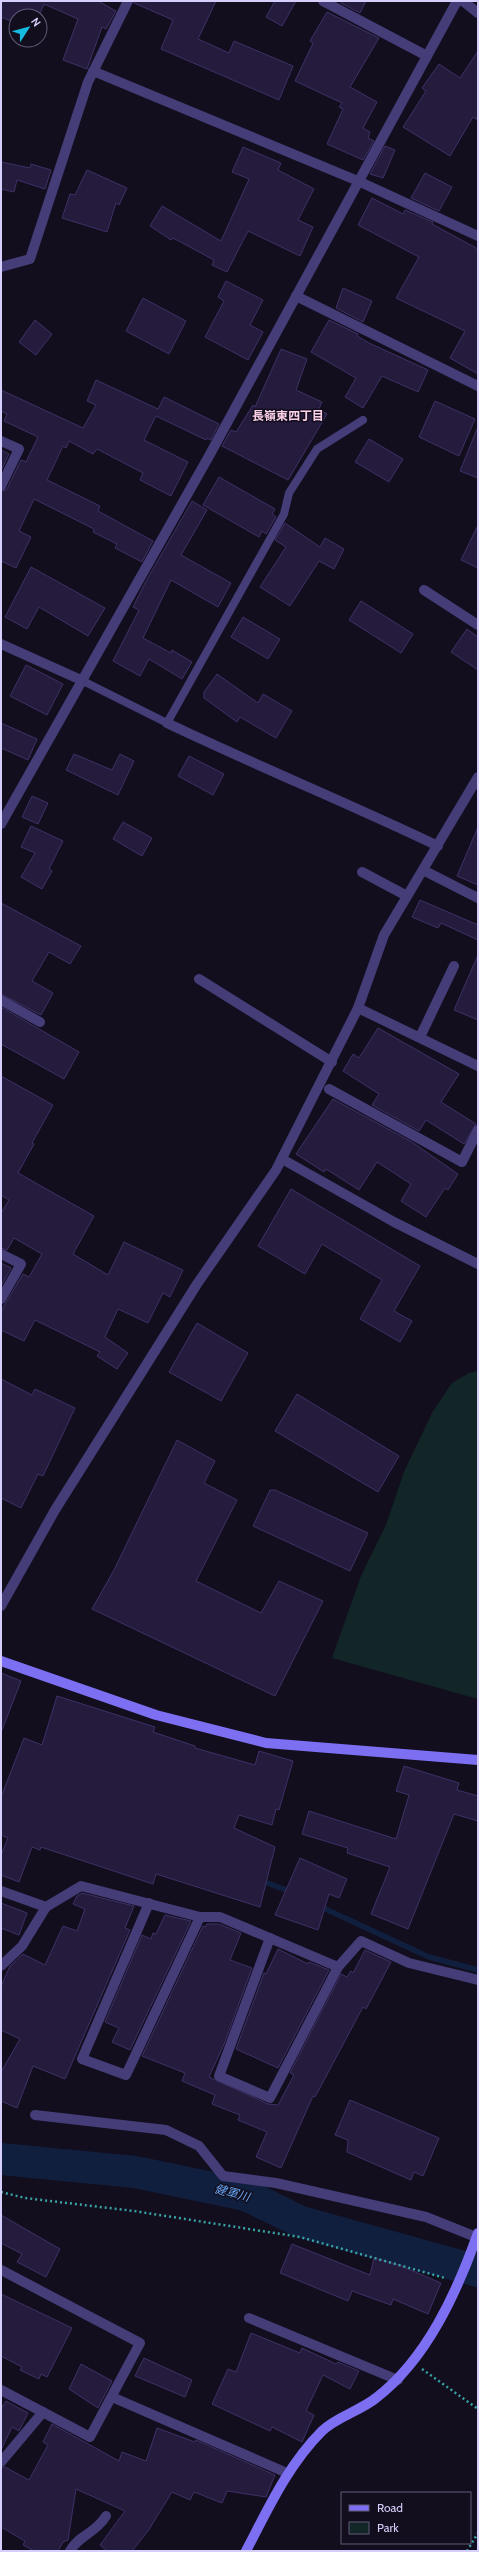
<svg xmlns="http://www.w3.org/2000/svg" width="479" height="2552" viewBox="0 0 479 2552" font-family="Cabin,'Noto Sans JP',sans-serif">
	<style>
		.green { fill: #122627 }
		.lines { fill: none; stroke-linecap: round; stroke-linejoin: round }
		.stream { stroke: #111f3e; stroke-width: 5.5 }
		.river { stroke: #111f3e; stroke-width: 32 }
		.building { fill: #251c3d; stroke: #3f3067 }
		.path { stroke: #38a3a5; stroke-width: 2.5; stroke-dasharray: 2 3; stroke-linecap: butt }
		.lane { stroke: #443d78; stroke-width: 8 }
		.street { stroke: #443d78; stroke-width: 10 }
		.secondary { stroke: #7d6ff2; stroke-width: 10 }
		.labels { text-anchor: middle; stroke-width: 3; stroke-linejoin: round; paint-order: stroke }
		.neighbourhood-label { font-size: 12px; font-weight: bold; fill: #fbd1e8; stroke: #120e1e }
		.water-label { font-size: 12px; font-style: italic; fill: #66a5f1; stroke: #120e1e }
	</style>
	<rect width="100%" height="100%" fill="#120e1e"/>
	<!-- green -->
	<path class="green" d="M478,1371V1699L332,1658L361,1576L386,1525L404,1472L432,1413L452,1383L469,1373Z"/>
	<g class="lines">
		<!-- stream -->
		<g class="stream">
			<path d="M259,1880L292,1892"/>
			<path d="M319,1906L429,1957L478,1970"/>
		</g>
		<!-- river -->
		<path class="river" d="M1,2159L135,2172L246,2195L301,2222L478,2271"/>
	</g>
	<!-- building -->
	<g class="building">
		<path d="M1,1H98L116,11L106,29L102,27L87,69L63,60L78,19L44,4L39,16H16V23L1,17Z"/>
		<path d="M134,1H216L198,39L229,53L234,41L293,66L279,100L161,49L173,20L134,3Z"/>
		<path d="M275,1H296L282,26L266,17Z"/>
		<path d="M342,1H366L360,13L341,3Z"/>
		<path d="M327,12L379,38L350,87L377,102L363,128L370,132L368,138L374,141L363,160L327,144L343,109L339,107L342,103L295,81L313,43L310,41Z"/>
		<path d="M478,51V120L473,117L450,156L403,127L426,91L422,88L439,64L460,78Z"/>
		<path d="M385,146L395,150L383,178L370,174Z"/>
		<path d="M243,147L281,163L278,170L314,189L298,220L313,227L300,256L248,231L227,272L212,265L214,260L173,238L171,240L150,226L162,206L221,241L249,179L232,172Z"/>
		<path d="M1,162L30,168L31,164L51,170L45,189L17,180L14,192L1,189Z"/>
		<path d="M87,170L127,188L119,205L116,203L107,232L62,218L70,194L75,195Z"/>
		<path d="M425,173L452,187L439,211L411,198Z"/>
		<path d="M372,198L403,214L405,210L433,222L432,224L478,249V374L450,358L465,331L396,298L419,257L358,225Z"/>
		<path d="M226,281L263,300L250,325L263,332L248,360L205,337L224,301L218,297Z"/>
		<path d="M343,288L372,301L363,322L336,308Z"/>
		<path d="M143,298L186,321L169,354L126,331Z"/>
		<path d="M35,320L52,334L36,355L19,342Z"/>
		<path d="M329,320L358,334L357,336L369,343L428,370L418,392L382,376L363,408L345,397L356,378L311,352Z"/>
		<path d="M281,349L307,359L296,390L322,402L319,409L327,414L288,480L222,446L231,430L236,432L253,405L255,407Z"/>
		<path d="M96,380L158,409L164,397L219,424L211,440L207,438L206,440L156,416L144,440L188,462L171,496L140,480L143,473L97,449L93,454L69,441L66,448L63,446L47,480L100,506L98,511L153,541L142,562L115,548L117,544L93,532L94,529L34,499L19,531L31,537L16,568L1,561V492L7,489L21,460L26,462L38,437L4,421L7,414L1,411V390L83,428L96,405L87,401Z"/>
		<path d="M435,401L475,419L459,456L419,437Z"/>
		<path d="M477,429H478V478L460,471Z"/>
		<path d="M369,439L403,459L389,482L355,462Z"/>
		<path d="M1,450L9,454L1,471Z"/>
		<path d="M219,477L275,509L272,514L276,517L266,534L262,531L259,537L203,505Z"/>
		<path d="M192,501L207,510L181,555L231,583L218,607L171,580L143,638L171,653L172,650L192,662L182,679L149,659L140,676L113,661L139,610L133,607L145,583Z"/>
		<path d="M285,523L320,547L325,538L344,549L334,569L319,561L290,606L260,587L286,547L275,540Z"/>
		<path d="M478,525V568L461,560Z"/>
		<path d="M31,567L105,608L88,636L39,607L27,629L5,617Z"/>
		<path d="M361,601L413,634L401,653L349,620Z"/>
		<path d="M243,617L280,639L268,659L231,637Z"/>
		<path d="M467,629L478,637V670L451,652Z"/>
		<path d="M26,665L63,684L47,715L10,696Z"/>
		<path d="M217,674L258,703L263,694L292,711L276,738L240,717L237,722L204,698V692Z"/>
		<path d="M1,723L37,739L28,760L1,748Z"/>
		<path d="M74,754L112,770L120,754L134,761L118,795L66,770Z"/>
		<path d="M189,756L224,774L213,795L178,776Z"/>
		<path d="M32,796L48,803L38,824L22,817Z"/>
		<path d="M123,822L152,838L142,856L113,839Z"/>
		<path d="M31,826L63,841L49,869L52,871L42,889L21,877L35,853L21,847Z"/>
		<path d="M478,827V885L457,876Z"/>
		<path d="M420,900L478,925V940L441,923L438,928L412,917Z"/>
		<path d="M1,903L81,946L70,964L49,952L32,981L53,993L41,1015L1,994Z"/>
		<path d="M478,955V1020L454,1010Z"/>
		<path d="M1,1007L79,1052L64,1079L1,1044Z"/>
		<path d="M378,1028L459,1074L441,1102L476,1124L464,1144L426,1120L419,1131L372,1105L379,1094L343,1071L353,1054L359,1058Z"/>
		<path d="M1,1076L53,1105L32,1143L34,1144L18,1173L94,1216L73,1254L108,1275L124,1242L183,1270L170,1297L163,1293L148,1323L118,1309L105,1337L128,1353L117,1369L97,1356L100,1352L35,1320L24,1341L1,1330V1312L5,1304L23,1274L29,1277L42,1254L14,1238L7,1250L1,1248V1213L9,1200L1,1195Z"/>
		<path d="M333,1099L412,1142L458,1174L448,1190L445,1188L426,1217L401,1201L411,1184L377,1162L359,1190L326,1169L324,1172L296,1154Z"/>
		<path d="M291,1189L420,1266L394,1311L412,1321L400,1342L360,1319L382,1280L322,1244L305,1274L258,1246Z"/>
		<path d="M1,1263L11,1268L1,1286Z"/>
		<path d="M197,1323L248,1353L221,1401L169,1372Z"/>
		<path d="M1,1379L32,1395L35,1389L75,1408L43,1476L38,1474L21,1508L1,1498Z"/>
		<path d="M297,1394L399,1456L378,1492L275,1431Z"/>
		<path d="M177,1440L215,1461L204,1483L237,1500L196,1581L261,1613L279,1581L323,1601L275,1696L92,1609L114,1570Z"/>
		<path d="M270,1490H275L368,1533L350,1571L253,1526Z"/>
		<path d="M1,1673L21,1681L2,1730H1Z"/>
		<path d="M57,1696L155,1727L153,1732L195,1746V1748L255,1765L259,1751L293,1761L279,1810L276,1809L272,1825L239,1815L234,1828L275,1847L260,1907L156,1874L153,1884L41,1847L40,1850L32,1847L19,1882L1,1875V1855L8,1838L1,1835V1797L24,1738L42,1745Z"/>
		<path d="M404,1766L459,1783L457,1790L478,1796V1821L454,1814L408,1929L371,1914L390,1867L347,1853L348,1848L302,1834L309,1811L396,1839L409,1795L396,1791Z"/>
		<path d="M300,1858L347,1879L339,1898L329,1894L318,1930L275,1915Z"/>
		<path d="M82,1893L134,1906L125,1928L130,1930L65,2079L33,2066L17,2108L1,2101V2072L20,2039L1,2030V1986L10,1966L23,1954L45,1965L63,1926L77,1931L85,1909L73,1904L77,1896Z"/>
		<path d="M1,1903L27,1913L19,1935L1,1928Z"/>
		<path d="M165,1915L191,1921L130,2050L112,2042L119,2028L105,2022L142,1935L151,1939L153,1933L156,1934Z"/>
		<path d="M207,1924H219L241,1933L230,1960L252,1968L225,2042L209,2077L268,2104L278,2105L294,2075L290,2073L341,1974L347,1977L351,1971L353,1973L365,1950L391,1962L366,2009L363,2007L315,2097L313,2096L281,2168L256,2157L267,2132L238,2120L240,2115L212,2104L215,2095L182,2081L185,2073L142,2056L203,1926L205,1927Z"/>
		<path d="M278,1949L308,1964L309,1962L329,1970L278,2068L236,2049L264,1973L266,1974Z"/>
		<path d="M350,2100L439,2138L423,2176L414,2172L411,2180L347,2152L348,2140L335,2135Z"/>
		<path d="M1,2215L60,2249L46,2277L17,2262L22,2254L1,2243Z"/>
		<path d="M292,2244L370,2275L374,2258L399,2265L441,2283L428,2314L393,2299L391,2305L352,2291L348,2301L280,2273Z"/>
		<path d="M1,2294L72,2328L47,2377L41,2374L39,2379L20,2370L22,2367L1,2356Z"/>
		<path d="M251,2333L300,2353L302,2348L336,2364L338,2362L359,2371L350,2389L323,2375L306,2411L314,2415L302,2442L272,2427L270,2431L212,2404L228,2369L236,2372Z"/>
		<path d="M144,2358L192,2380L185,2397L135,2376Z"/>
		<path d="M81,2364L112,2381L98,2408L69,2389Z"/>
		<path d="M6,2401L28,2413L19,2431L12,2427L1,2450V2409Z"/>
		<path d="M52,2424L119,2461L122,2452L146,2461L157,2428L195,2442L196,2440L275,2475L266,2497L227,2491L222,2503L194,2492L190,2500L172,2492L148,2531L132,2551H107L100,2545L125,2511L76,2489L68,2540L63,2542L58,2551H34L23,2545L25,2541L1,2527V2468L5,2467L29,2480L48,2445L43,2442Z"/>
	</g>
	<g class="lines">
		<!-- path -->
		<g class="path">
			<path d="M1,2192L25,2198L134,2211L300,2237L445,2278"/>
			<path d="M422,2369L478,2409"/>
			<path d="M467,2551L478,2533"/>
		</g>
		<!-- lane -->
		<path class="lane" d="M81,680L167,723L284,514L289,493L317,449L363,420"/>
		<!-- street -->
		<g class="street">
			<path d="M323,1L427,56"/>
			<path d="M463,1L478,13"/>
			<path d="M93,71L358,181L478,236"/>
			<path d="M1,267L30,259L88,82L128,1"/>
			<path d="M296,296L478,386"/>
			<path d="M1,441L19,449L1,486"/>
			<path d="M424,590L478,625"/>
			<path d="M1,644L81,680"/>
			<path d="M167,723C257,766 348,803 438,846"/>
			<path d="M1,824L209,456L457,1"/>
			<path d="M423,870L478,898"/>
			<path d="M362,872L407,896"/>
			<path d="M199,979L332,1062"/>
			<path d="M1,1000L40,1022"/>
			<path d="M358,1008L478,1066"/>
			<path d="M420,1037L454,966"/>
			<path d="M329,1089L462,1162L478,1130"/>
			<path d="M282,1159L394,1222L478,1264"/>
			<path d="M1,1254L21,1264L1,1299"/>
			<path d="M1,1606L55,1510L197,1284L276,1170L358,1008L384,935L478,777"/>
			<path d="M1,1891L46,1907"/>
			<path d="M149,1903L82,2059L126,2075L200,1917"/>
			<path d="M270,1938L219,2076L270,2098L338,1967"/>
			<path d="M1,1966L22,1946L46,1907L81,1886L200,1917H220L338,1967L361,1941L409,1963L478,1980"/>
			<path d="M35,2115L166,2130L199,2146L223,2176L276,2183L426,2217L476,2237"/>
			<path d="M1,2270L140,2343L90,2437L1,2390"/>
			<path d="M249,2318L398,2380"/>
			<path d="M112,2397L287,2473"/>
			<path d="M1,2462L43,2412"/>
			<path d="M70,2551C79,2535 95,2534 106,2516"/>
		</g>
		<!-- secondary -->
		<g class="secondary">
			<path d="M1,1661L156,1715L266,1743L478,1760"/>
			<path d="M246,2551C268,2509 288,2465 322,2431C336,2417 360,2411 376,2398C427,2359 457,2292 478,2233"/>
		</g>
	</g>
	<g class="labels">
		<!-- neighbourhood labels -->
		<g class="neighbourhood-label">
			<text x="288" y="420">長嶺東四丁目</text>
		</g>
		<!-- water labels -->
		<g class="water-label">
			<text transform="translate(232 2193) rotate(15)" y="4">健軍川</text>
		</g>
	</g>
	<!-- border -->
	<rect width="479" height="2552" fill="none" stroke="#d7cffb" stroke-width="4"/>
	<!-- legend -->
	<rect x="341" y="2492" width="130" height="52" fill="#120e1e" stroke="#615b76"/>
	<rect x="349" y="2505" width="20" height="6" fill="#7d6ff2" stroke="#615b76"/>
	<text x="377" y="2512" font-size="12" fill="#d7cffb">Road</text>
	<rect x="349" y="2522" width="20" height="12" fill="#122627" stroke="#615b76"/>
	<text x="377" y="2532" font-size="12" fill="#d7cffb">Park</text>
	<!-- north arrow -->
	<g transform="translate(28 28) rotate(54)"><circle r="19" fill="#120e1e" stroke="#615b76"/>
	<path d="M0-3L7 15L0 10L-7 15Z" fill="#15bbe1"/>
	<text y="-6" font-size="11" font-weight="bold" text-anchor="middle" fill="#d7cffb">N</text>
	</g>
</svg>
